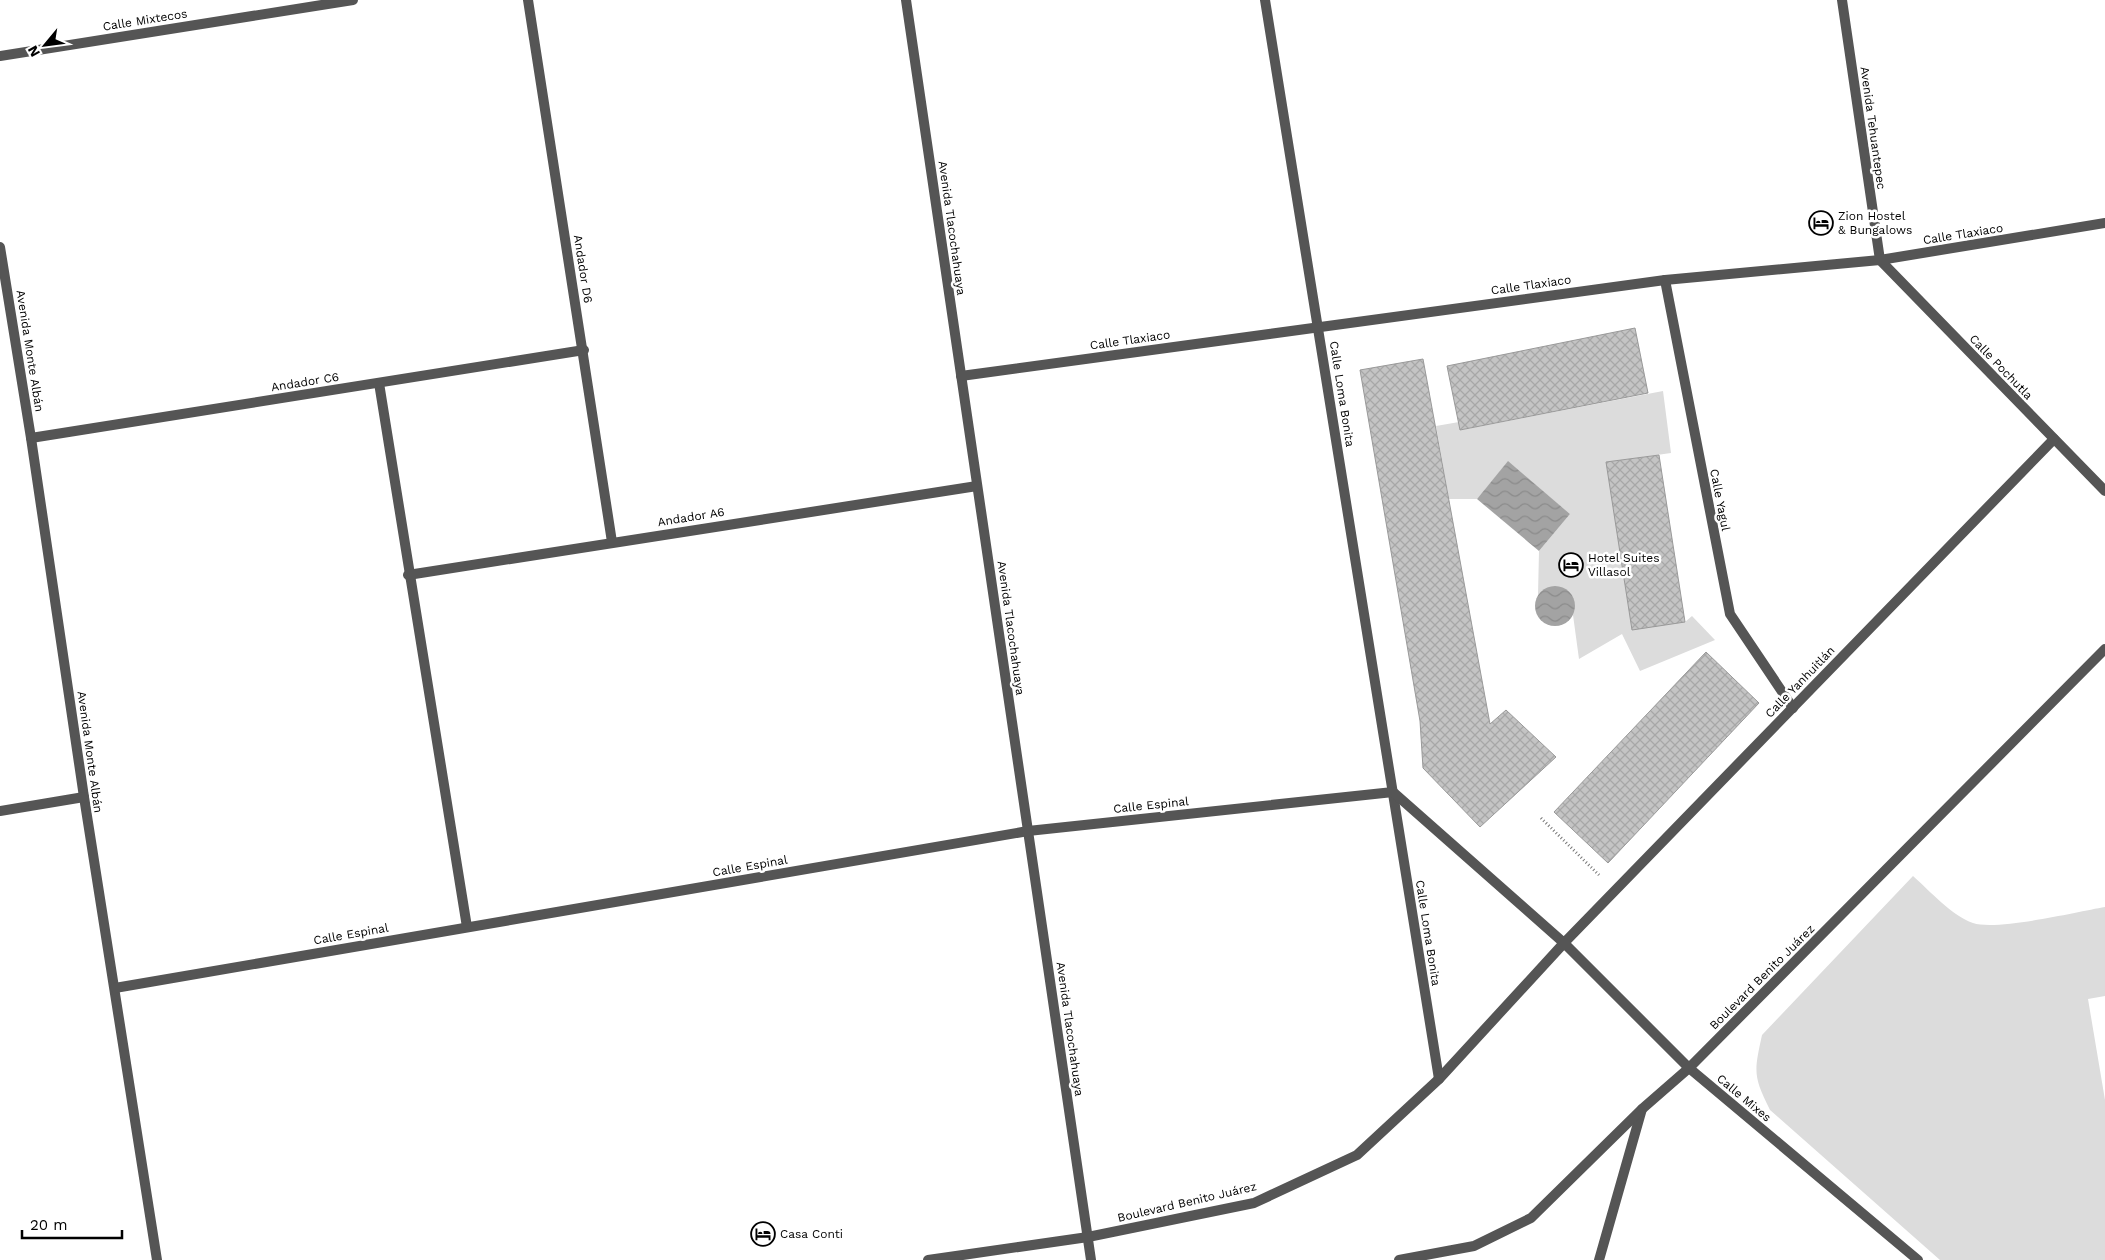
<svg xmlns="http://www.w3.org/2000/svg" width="2105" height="1260" viewBox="0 0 2105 1260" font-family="'Work Sans',sans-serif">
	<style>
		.green { fill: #dcdcdc }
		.water { fill: url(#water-waves) }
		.building { fill: url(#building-cross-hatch); stroke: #999 }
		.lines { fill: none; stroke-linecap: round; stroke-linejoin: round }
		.path { stroke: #777; stroke-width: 3; stroke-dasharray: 1 2.5; stroke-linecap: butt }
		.minor { stroke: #555; stroke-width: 10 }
		.tertiary { stroke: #555; stroke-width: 10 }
		.labels { text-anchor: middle; stroke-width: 5; stroke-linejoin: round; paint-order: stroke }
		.street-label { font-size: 12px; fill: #000; stroke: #fff }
		.poi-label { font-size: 12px; fill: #000; stroke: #fff; text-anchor: start }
	</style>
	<defs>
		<pattern id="water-waves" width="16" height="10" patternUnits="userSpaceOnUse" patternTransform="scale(1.25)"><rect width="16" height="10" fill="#a3a3a3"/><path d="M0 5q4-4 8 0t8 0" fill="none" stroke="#8b8b8b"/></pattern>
		<pattern id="building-cross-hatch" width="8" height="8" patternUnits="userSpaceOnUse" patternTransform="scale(1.25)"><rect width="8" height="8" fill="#c4c4c4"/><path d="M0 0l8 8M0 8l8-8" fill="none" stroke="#a7a7a7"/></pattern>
	</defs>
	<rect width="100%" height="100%" fill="#fff"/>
	<!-- green -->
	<g class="green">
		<path d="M1663,391L1671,453L1607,462L1685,622L1692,616L1715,640L1640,671L1622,634L1579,659L1573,615L1575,609L1543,590L1538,595L1539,551L1570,514L1508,462L1477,499H1449L1436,426L1459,422L1461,430Z"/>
		<path d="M1913,876C1930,891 1952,916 1973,923C1997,931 2076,912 2105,907V996L2088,999L2105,1100V1260H1940L1770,1110C1753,1076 1754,1072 1762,1035Z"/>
	</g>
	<!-- water -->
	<g class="water">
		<path d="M1508,461L1570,514L1539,551L1477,499Z"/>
		<circle cx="1555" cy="606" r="20"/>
	</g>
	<!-- building -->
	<g class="building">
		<path d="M1635,328L1648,393L1460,430L1447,366Z"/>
		<path d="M1423,359L1490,724L1506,710L1556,757L1480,827L1423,768L1420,721L1360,370Z"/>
		<path d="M1659,455L1685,622L1632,630L1606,462Z"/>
		<path d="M1706,652L1759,703L1608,863L1554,812Z"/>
	</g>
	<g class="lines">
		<!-- path -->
		<path class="path" d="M1541,818L1599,875"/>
		<!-- minor -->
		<g class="minor">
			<path d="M528,0L612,542"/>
			<path d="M906,0L1091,1260"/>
			<path d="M1265,0L1439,1079"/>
			<path d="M1842,0L1880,260L2105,491"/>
			<path d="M0,56L353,0"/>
			<path d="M0,247L31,438L84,797L157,1260"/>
			<path d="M1665,280L1730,614L1793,708"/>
			<path d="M961,376L1665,280L1880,260L2105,223"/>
			<path d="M379,383L467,927"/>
			<path d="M31,438L584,350"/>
			<path d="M408,575L977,486"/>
			<path d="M0,811L84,797"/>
			<path d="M115,988L1028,831L1393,792L1564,943L2054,439"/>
			<path d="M1689,1068L1918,1260"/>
			<path d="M1599,1260L1642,1109"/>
		</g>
		<!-- tertiary -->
		<g class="tertiary">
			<path d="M928,1260L1088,1237L1254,1203L1357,1155L1439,1079L1564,943L1689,1068"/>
			<path d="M1399,1260L1474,1246L1531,1218L1642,1109L1689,1068L2105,649"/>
		</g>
	</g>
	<!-- icons -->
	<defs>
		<g id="hotel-ring" transform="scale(1.25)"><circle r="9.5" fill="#fff" stroke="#000" stroke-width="1.5"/><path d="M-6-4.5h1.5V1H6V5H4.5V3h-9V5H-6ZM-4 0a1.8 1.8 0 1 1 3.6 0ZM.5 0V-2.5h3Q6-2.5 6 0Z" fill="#000"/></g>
	</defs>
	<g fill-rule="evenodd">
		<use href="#hotel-ring" x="1821" y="223"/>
		<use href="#hotel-ring" x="1571" y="565"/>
		<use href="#hotel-ring" x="763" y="1234"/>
	</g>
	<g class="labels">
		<!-- street labels -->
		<g class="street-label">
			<text transform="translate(145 20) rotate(-9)" y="4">Calle Mixtecos</text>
			<text transform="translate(1873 128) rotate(82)" y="4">Avenida Tehuantepec</text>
			<text transform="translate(952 228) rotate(82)" y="4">Avenida Tlacochahuaya</text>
			<text transform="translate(1963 234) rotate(-9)" y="4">Calle Tlaxiaco</text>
			<text transform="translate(583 269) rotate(81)" y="4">Andador D6</text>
			<text transform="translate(1531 285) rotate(-8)" y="4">Calle Tlaxiaco</text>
			<text transform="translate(1130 340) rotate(-8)" y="4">Calle Tlaxiaco</text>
			<text transform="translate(30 351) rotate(81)" y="4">Avenida Monte Albán</text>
			<text transform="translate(2001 367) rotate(46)" y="4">Calle Pochutla</text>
			<text transform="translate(305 382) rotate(-9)" y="4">Andador C6</text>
			<text transform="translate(1342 394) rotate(81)" y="4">Calle Loma Bonita</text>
			<text transform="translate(1720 500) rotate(79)" y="4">Calle Yagul</text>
			<text transform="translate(691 517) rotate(-9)" y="4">Andador A6</text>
			<text transform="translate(1011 628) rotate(82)" y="4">Avenida Tlacochahuaya</text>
			<text transform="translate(1800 682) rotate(-46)" y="4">Calle Yanhuitlán</text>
			<text transform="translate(90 752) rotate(82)" y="4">Avenida Monte Albán</text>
			<text transform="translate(1151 805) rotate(-6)" y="4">Calle Espinal</text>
			<text transform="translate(750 866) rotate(-10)" y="4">Calle Espinal</text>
			<text transform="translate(1428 933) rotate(81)" y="4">Calle Loma Bonita</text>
			<text transform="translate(351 934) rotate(-10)" y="4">Calle Espinal</text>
			<text transform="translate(1762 977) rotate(-45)" y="4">Boulevard Benito Juárez</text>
			<text transform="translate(1070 1029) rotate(82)" y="4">Avenida Tlacochahuaya</text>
			<text transform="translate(1744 1098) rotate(40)" y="4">Calle Mixes</text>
			<text transform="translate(1187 1202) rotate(-13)" y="4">Boulevard Benito Juárez</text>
		</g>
		<!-- poi labels -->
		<g class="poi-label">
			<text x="1838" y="220">Zion Hostel<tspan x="1838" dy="14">&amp; Bungalows</tspan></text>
			<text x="1588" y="562">Hotel Suites<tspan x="1588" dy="14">Villasol</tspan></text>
			<text x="780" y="1238">Casa Conti</text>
		</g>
	</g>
	<!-- north arrow -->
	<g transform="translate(45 45) rotate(241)" stroke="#ffffff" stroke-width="4" paint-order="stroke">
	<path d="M0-4L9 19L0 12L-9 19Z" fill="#000000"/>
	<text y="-8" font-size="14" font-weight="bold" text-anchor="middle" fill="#000000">N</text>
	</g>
	<!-- scale -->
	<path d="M22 1230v8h100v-8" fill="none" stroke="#000000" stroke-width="2.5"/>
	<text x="30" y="1230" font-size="15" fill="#000000" stroke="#ffffff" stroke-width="4" paint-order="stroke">20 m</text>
</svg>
